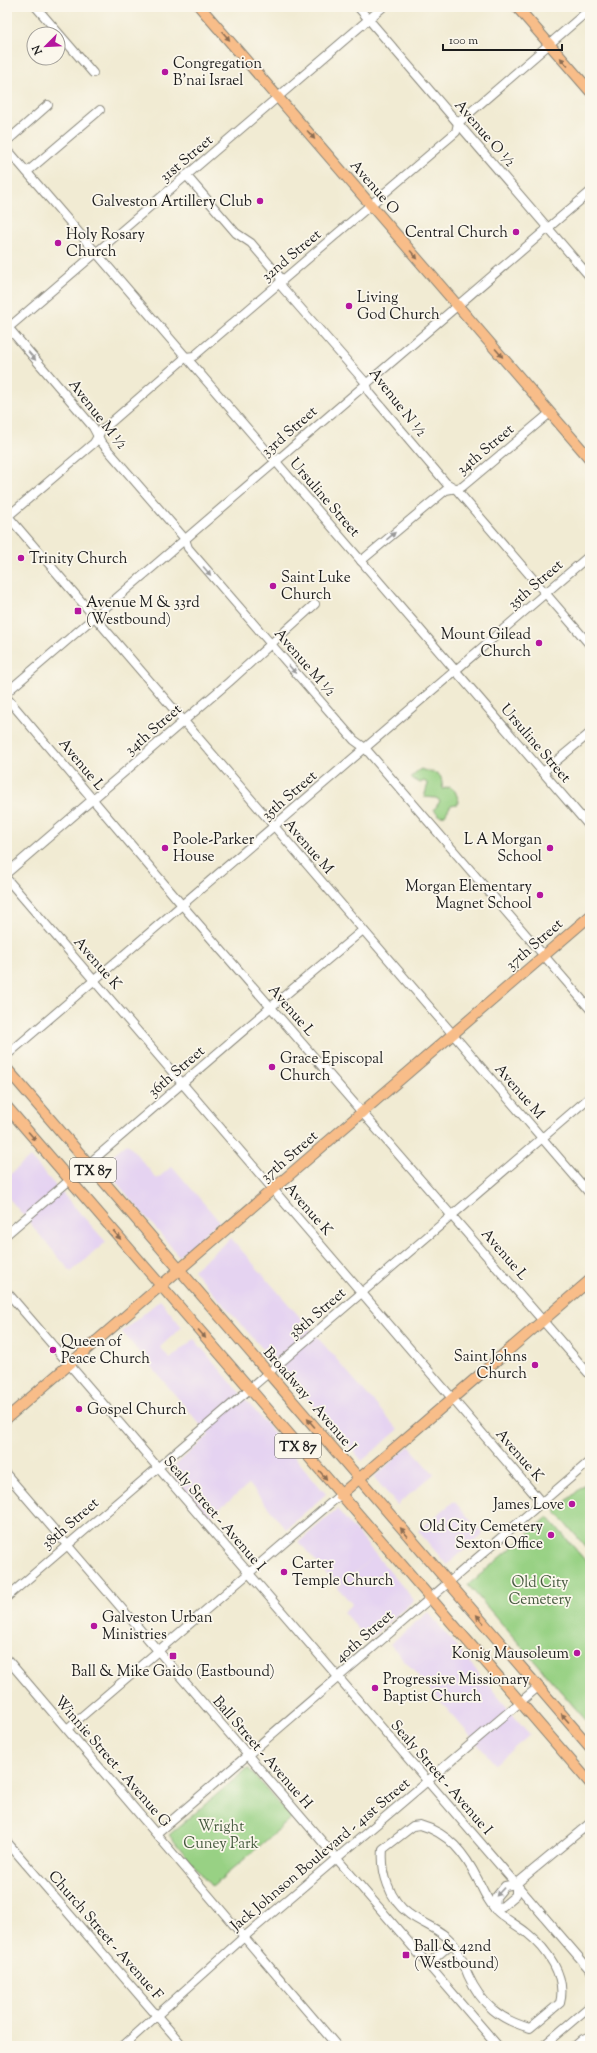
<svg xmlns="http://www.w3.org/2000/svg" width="597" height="2053" viewBox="0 0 597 2053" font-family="'Sorts Mill Goudy',serif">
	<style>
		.built { fill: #e5d3f1 }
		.green { fill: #98d184; stroke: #5a7650 }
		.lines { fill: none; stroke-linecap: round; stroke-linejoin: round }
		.minor-casing { stroke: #868478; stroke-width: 10 }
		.major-casing { stroke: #868478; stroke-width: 12 }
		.minor { stroke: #fff; stroke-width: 8 }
		.major { stroke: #f8bd89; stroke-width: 10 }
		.oneway { fill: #8a6c52 }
		.oneway2 { fill: #999 }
		.poi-dot { fill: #b5179e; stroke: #fbf7ec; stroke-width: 1.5 }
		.labels { text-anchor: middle; stroke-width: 3.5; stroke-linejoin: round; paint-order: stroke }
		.shield { fill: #fbf7ec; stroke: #5f5e5a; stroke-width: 1 }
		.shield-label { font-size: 14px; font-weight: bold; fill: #1c1c1c }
		.poi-label { font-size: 15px; fill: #1c1c1c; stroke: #fbf7ec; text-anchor: start }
		.street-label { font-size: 15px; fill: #1c1c1c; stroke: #fbf7ec }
		.park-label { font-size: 15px; fill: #475b40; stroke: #fbf7ec }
	</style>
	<rect width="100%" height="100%" fill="#fbf7ec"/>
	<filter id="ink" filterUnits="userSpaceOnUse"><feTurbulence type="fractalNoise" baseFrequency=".025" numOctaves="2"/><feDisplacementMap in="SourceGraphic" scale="8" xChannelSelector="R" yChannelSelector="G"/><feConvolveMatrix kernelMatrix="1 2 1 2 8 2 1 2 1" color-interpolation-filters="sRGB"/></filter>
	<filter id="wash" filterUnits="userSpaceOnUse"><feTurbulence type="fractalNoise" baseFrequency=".012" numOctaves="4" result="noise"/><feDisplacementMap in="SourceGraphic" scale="16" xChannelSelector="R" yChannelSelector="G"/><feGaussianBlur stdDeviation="0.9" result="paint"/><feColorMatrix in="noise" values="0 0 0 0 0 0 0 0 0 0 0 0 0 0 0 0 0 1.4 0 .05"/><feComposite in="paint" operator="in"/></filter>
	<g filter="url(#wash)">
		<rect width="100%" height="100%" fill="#f1ebd3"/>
		<!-- built -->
		<g class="built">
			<path d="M127,1143L157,1179L172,1166L219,1221L179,1256L101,1164Z"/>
			<path d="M30,1157L106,1242L71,1272L7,1196V1177Z"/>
			<path d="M231,1238L398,1430L362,1461L193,1270Z"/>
			<path d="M160,1300L182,1327L160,1347L170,1359L194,1339L326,1494L286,1529L249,1484L208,1518L169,1471L209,1435L122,1332Z"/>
			<path d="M409,1446L434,1474L397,1505L374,1477Z"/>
			<path d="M454,1501L483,1534L447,1565L418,1531Z"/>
			<path d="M337,1509L414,1600L368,1640L343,1612L352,1604L338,1588L374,1556L338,1587L299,1542Z"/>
			<path d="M428,1612L530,1735L495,1764L390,1644Z"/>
		</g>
		<!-- green -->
		<g class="green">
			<path d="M421,769C426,772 437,771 440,776C442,778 442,786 443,789L450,787L455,791L459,801L457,804L451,805L445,815L440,816L434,810L440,801L436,798L424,797L428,784L424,781L420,783L411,778L416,772Z"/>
			<path d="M590,1480V1552L555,1511Z"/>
			<path d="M548,1517L590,1566V1725L468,1585Z"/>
			<path d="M248,1768L292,1818L212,1887L169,1835Z"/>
		</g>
	</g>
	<g filter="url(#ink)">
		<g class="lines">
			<!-- minor casing -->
			<g class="minor-casing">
				<g id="minor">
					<path d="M36,7L93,73"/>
					<path d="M358,7L590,277"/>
					<path d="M7,141L48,105"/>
					<path d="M7,149L590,827"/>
					<path d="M27,172L100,110"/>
					<path d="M186,175L236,233L251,243L280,277L282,287L366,383L369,392L446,483L455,488L590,645"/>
					<path d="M7,326L93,427L101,442L185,539L188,548L354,740L365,748L590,1009"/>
					<path d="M7,329L383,7"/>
					<path d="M7,515L590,1194"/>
					<path d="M7,517L94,443L101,431L186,357L194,356L456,132L458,123L590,9"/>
					<path d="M361,561L446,490L462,487L550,413"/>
					<path d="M7,692L590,192"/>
					<path d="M7,698L182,905L590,1375"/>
					<path d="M543,772L590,733"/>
					<path d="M7,873L229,682L315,604"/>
					<path d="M7,879L542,1503"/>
					<path d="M7,1055L590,555"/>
					<path d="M7,1234L271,1007L363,930"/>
					<path d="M7,1292L590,1970"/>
					<path d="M7,1475L498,2046"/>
					<path d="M7,1597L590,1097"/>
					<path d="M7,1659L337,2046"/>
					<path d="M67,1729L340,1495"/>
					<path d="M420,1825C449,1833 465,1854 478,1880C483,1890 487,1900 495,1909C504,1919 516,1924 527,1933C547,1949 567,1976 560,2003L530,2028C500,2020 481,2004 468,1975C464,1965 460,1951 452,1942C441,1929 422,1924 409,1914C389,1900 381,1872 383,1849L413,1826Z"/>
					<path d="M157,1833L590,1461"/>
					<path d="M7,1842L183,2046"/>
					<path d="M495,1909L496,1897L505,1886L516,1884L590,1823"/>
					<path d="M495,1909L503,1906L516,1895V1884"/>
					<path d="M428,1964L452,1943"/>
					<path d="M123,2046L244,1937L538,1687"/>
					<path d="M543,2046L590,2006"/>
					<path d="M575,2046L583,2039L590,2036"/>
				</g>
			</g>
			<!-- major casing -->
			<g class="major-casing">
				<g id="major">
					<path d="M200,7L590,459"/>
					<path d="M517,7L590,91"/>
					<path d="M7,1069L590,1747"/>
					<path d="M7,1107L590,1783"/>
					<path d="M7,1418L590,916"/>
					<path d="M340,1495L590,1280"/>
				</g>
			</g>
			<!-- minor -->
			<use href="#minor" class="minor"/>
			<!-- major -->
			<use href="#major" class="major"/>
		</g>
		<!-- one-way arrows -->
		<defs><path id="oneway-solid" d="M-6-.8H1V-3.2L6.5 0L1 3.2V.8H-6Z"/></defs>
		<g class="oneway">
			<use href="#oneway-solid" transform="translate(226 36) rotate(49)"/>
			<use href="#oneway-solid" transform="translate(564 62) rotate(-131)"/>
			<use href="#oneway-solid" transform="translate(311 135) rotate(49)"/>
			<use href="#oneway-solid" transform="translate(414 255) rotate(49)"/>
			<use href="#oneway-solid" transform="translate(499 353) rotate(49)"/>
			<use href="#oneway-solid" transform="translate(32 1136) rotate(49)"/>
			<use href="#oneway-solid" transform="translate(117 1235) rotate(49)"/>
			<use href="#oneway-solid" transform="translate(202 1334) rotate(49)"/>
			<use href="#oneway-solid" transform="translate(311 1423) rotate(-131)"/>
			<use href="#oneway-solid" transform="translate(323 1475) rotate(49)"/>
			<use href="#oneway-solid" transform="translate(404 1532) rotate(-131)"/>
			<use href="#oneway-solid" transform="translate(480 1619) rotate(-131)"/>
			<use href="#oneway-solid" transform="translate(565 1718) rotate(-131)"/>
		</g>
		<g class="oneway2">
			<use href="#oneway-solid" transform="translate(32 356) rotate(49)"/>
			<use href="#oneway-solid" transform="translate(391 536) rotate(-40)"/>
			<use href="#oneway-solid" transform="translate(207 571) rotate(49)"/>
			<use href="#oneway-solid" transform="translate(292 669) rotate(49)"/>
			<use href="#oneway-solid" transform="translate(500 1892) rotate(133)"/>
		</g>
	</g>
	<!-- markers -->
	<g class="poi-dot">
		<circle cx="165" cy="72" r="4"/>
		<circle cx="260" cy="201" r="4"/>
		<circle cx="516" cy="232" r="4"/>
		<circle cx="58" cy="243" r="4"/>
		<circle cx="349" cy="306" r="4"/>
		<circle cx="21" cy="558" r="4"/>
		<circle cx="273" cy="586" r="4"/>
		<rect x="74" y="607" width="8" height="8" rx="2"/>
		<circle cx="539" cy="643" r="4"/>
		<circle cx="165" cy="848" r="4"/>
		<circle cx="550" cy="848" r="4"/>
		<circle cx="540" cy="895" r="4"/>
		<circle cx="272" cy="1067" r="4"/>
		<circle cx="53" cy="1350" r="4"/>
		<circle cx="535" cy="1365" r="4"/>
		<circle cx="79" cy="1409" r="4"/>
		<circle cx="572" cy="1504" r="4"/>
		<circle cx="551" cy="1535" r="4"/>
		<circle cx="284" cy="1572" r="4"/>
		<circle cx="94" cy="1626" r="4"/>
		<circle cx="577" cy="1653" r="4"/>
		<rect x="169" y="1652" width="8" height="8" rx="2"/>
		<circle cx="375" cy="1688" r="4"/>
		<rect x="402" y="1951" width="8" height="8" rx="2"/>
	</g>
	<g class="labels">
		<!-- shield labels -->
		<g class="shield">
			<rect x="70" y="1158" width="46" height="24" rx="3"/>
			<rect x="275" y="1434" width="46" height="24" rx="3"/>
		</g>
		<g class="shield-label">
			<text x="93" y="1175">TX 87</text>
			<text x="298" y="1451">TX 87</text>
		</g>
		<!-- poi labels -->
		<g class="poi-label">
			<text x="173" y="68">Congregation<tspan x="173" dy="17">B'nai Israel</tspan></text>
			<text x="252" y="206" text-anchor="end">Galveston Artillery Club</text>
			<text x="508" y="237" text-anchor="end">Central Church</text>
			<text x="66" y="239">Holy Rosary<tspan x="66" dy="17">Church</tspan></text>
			<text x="357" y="302">Living<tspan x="357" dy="17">God Church</tspan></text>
			<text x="29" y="563">Trinity Church</text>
			<text x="281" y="582">Saint Luke<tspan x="281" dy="17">Church</tspan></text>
			<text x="86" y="607">Avenue M &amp; 33rd<tspan x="86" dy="17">(Westbound)</tspan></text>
			<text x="531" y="639" text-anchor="end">Mount Gilead<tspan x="531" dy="17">Church</tspan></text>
			<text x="173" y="844">Poole-Parker<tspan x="173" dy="17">House</tspan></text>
			<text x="542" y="844" text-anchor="end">L A Morgan<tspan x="542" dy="17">School</tspan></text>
			<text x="532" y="891" text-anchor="end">Morgan Elementary<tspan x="532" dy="17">Magnet School</tspan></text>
			<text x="280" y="1063">Grace Episcopal<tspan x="280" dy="17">Church</tspan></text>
			<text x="61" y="1346">Queen of<tspan x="61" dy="17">Peace Church</tspan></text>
			<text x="527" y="1361" text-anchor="end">Saint Johns<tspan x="527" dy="17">Church</tspan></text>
			<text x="87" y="1414">Gospel Church</text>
			<text x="564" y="1509" text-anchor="end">James Love</text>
			<text x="543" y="1531" text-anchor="end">Old City Cemetery<tspan x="543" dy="17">Sexton Office</tspan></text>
			<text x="292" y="1568">Carter<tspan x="292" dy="17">Temple Church</tspan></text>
			<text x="102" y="1622">Galveston Urban<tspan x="102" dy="17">Ministries</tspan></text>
			<text x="569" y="1658" text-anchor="end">Konig Mausoleum</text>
			<text x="173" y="1676" text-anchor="middle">Ball &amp; Mike Gaido (Eastbound)</text>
			<text x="383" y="1684">Progressive Missionary<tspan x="383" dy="17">Baptist Church</tspan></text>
			<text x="414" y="1951">Ball &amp; 42nd<tspan x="414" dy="17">(Westbound)</tspan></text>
		</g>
		<!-- street labels -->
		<g class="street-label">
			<text transform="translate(485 133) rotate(49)" y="5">Avenue O ½</text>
			<text transform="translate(186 158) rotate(-40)" y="5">31st Street</text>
			<text transform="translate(375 187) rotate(49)" y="5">Avenue O</text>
			<text transform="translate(291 255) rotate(-40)" y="5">32nd Street</text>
			<text transform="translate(398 402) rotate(52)" y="5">Avenue N ½</text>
			<text transform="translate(98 414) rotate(52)" y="5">Avenue M ½</text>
			<text transform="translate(289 431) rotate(-41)" y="5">33rd Street</text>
			<text transform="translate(485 449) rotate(-40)" y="5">34th Street</text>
			<text transform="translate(325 497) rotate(49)" y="5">Ursuline Street</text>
			<text transform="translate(535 584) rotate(-41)" y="5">35th Street</text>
			<text transform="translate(305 662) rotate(49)" y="5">Avenue M ½</text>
			<text transform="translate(153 729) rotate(-41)" y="5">34th Street</text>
			<text transform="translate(536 743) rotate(49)" y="5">Ursuline Street</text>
			<text transform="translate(82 764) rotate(50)" y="5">Avenue L</text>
			<text transform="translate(289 795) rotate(-41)" y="5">35th Street</text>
			<text transform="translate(309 846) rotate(49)" y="5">Avenue M</text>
			<text transform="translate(534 944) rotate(-41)" y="5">37th Street</text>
			<text transform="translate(98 963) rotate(49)" y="5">Avenue K</text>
			<text transform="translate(292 1010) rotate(49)" y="5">Avenue L</text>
			<text transform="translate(176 1071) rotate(-41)" y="5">36th Street</text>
			<text transform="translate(520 1091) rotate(49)" y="5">Avenue M</text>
			<text transform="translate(289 1156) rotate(-41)" y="5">37th Street</text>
			<text transform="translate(309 1209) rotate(49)" y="5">Avenue K</text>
			<text transform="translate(505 1254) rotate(49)" y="5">Avenue L</text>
			<text transform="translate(317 1313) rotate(-41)" y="5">38th Street</text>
			<text transform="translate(310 1399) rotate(49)" y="5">Broadway - Avenue J</text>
			<text transform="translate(520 1455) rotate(49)" y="5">Avenue K</text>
			<text transform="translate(215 1513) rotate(49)" y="5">Sealy Street - Avenue I</text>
			<text transform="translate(70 1523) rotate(-41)" y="5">38th Street</text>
			<text transform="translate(364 1636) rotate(-41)" y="5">40th Street</text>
			<text transform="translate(263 1752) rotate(49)" y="5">Ball Street - Avenue H</text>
			<text transform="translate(113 1761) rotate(49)" y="5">Winnie Street - Avenue G</text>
			<text transform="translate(442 1777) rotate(49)" y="5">Sealy Street - Avenue I</text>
			<text transform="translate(320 1854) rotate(-40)" y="5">Jack Johnson Boulevard - 41st Street</text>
			<text transform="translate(106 1935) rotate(49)" y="5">Church Street - Avenue F</text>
		</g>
		<!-- park labels -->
		<g class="park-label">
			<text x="540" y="1587">Old City<tspan x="540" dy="17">Cemetery</tspan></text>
			<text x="221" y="1831">Wright<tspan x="221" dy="17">Cuney Park</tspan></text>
		</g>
	</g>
	<!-- margin -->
	<rect width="597" height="2053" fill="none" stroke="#fbf7ec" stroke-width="24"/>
	<!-- north arrow -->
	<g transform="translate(46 46) rotate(246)"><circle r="19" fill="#fbf7ec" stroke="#a29f99"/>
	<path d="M0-3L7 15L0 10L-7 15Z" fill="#b5179e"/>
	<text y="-6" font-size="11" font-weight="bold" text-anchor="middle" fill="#1c1c1c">N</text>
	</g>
	<!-- scale -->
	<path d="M443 44v6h119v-6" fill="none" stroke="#1c1c1c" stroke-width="2"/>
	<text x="449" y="44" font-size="12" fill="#1c1c1c" stroke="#fbf7ec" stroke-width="3" paint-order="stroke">100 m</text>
</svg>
